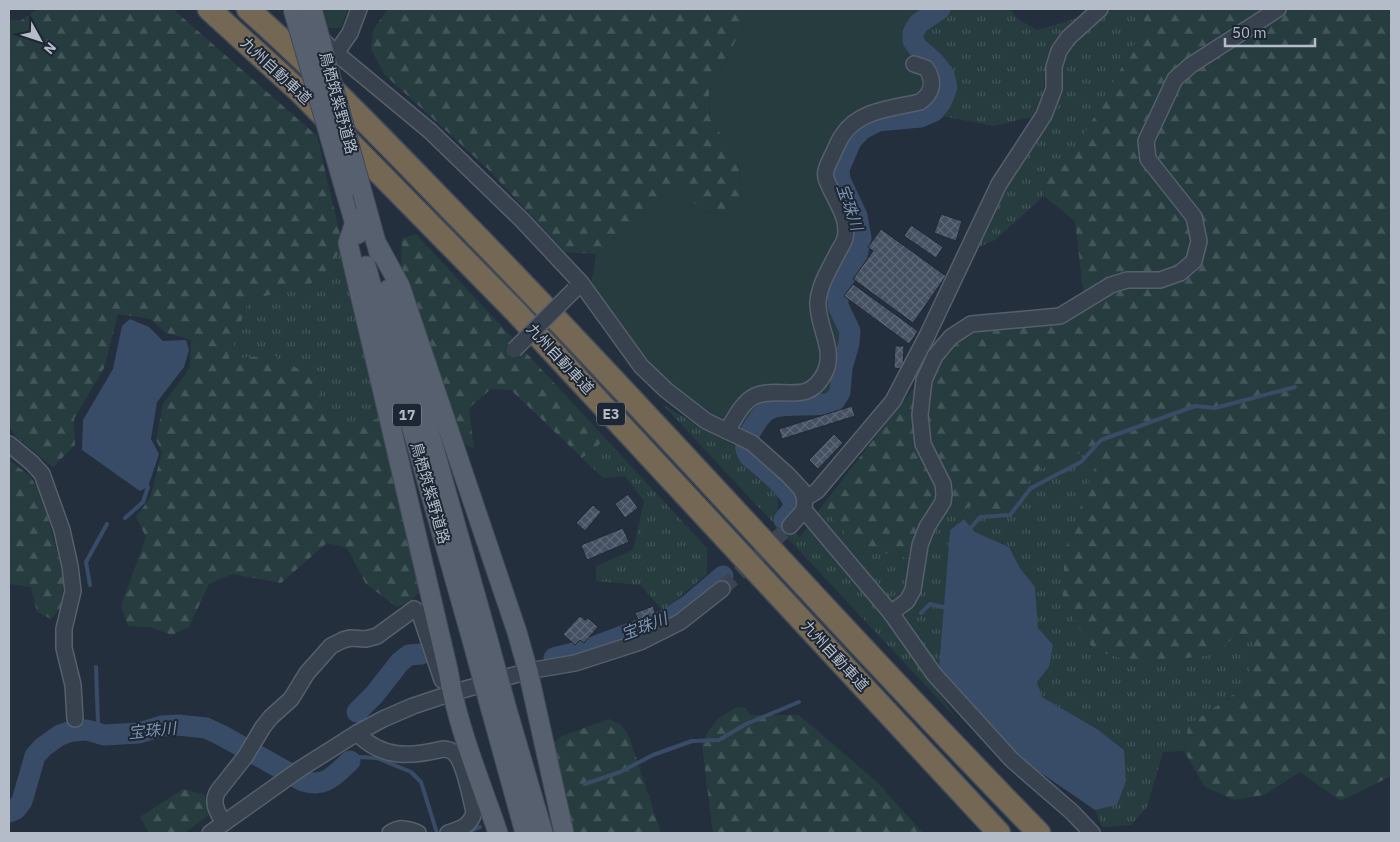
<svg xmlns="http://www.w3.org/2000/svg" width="1400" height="842" viewBox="0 0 1400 842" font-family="'IBM Plex Sans','Noto Sans JP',sans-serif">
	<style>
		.grass { fill: url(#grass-tufts) }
		.forest { fill: url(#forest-firs) }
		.green { fill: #263c3f }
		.water { fill: #394c67 }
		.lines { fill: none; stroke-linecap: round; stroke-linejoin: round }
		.stream { stroke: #394c67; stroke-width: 4 }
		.river { stroke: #394c67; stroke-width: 21 }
		.building { fill: url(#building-cross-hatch); stroke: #1f2835 }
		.minor-tunnel { stroke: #3a4453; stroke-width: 15; stroke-dasharray: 15 8; stroke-linecap: butt }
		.minor-casing { stroke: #565f6c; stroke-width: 18 }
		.major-casing { stroke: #414a57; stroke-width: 21 }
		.highway-casing { stroke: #434c59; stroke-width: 25 }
		.minor { stroke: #38414e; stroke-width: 15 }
		.major { stroke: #56606e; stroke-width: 19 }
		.highway { stroke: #746855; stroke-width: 22 }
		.minor-bridge-casing { stroke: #565f6c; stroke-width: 18; stroke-linecap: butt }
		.major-bridge-casing { stroke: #414a57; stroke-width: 21; stroke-linecap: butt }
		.minor-bridge { stroke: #38414e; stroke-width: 15 }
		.major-bridge { stroke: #56606e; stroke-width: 19 }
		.labels { text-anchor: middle; stroke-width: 4; stroke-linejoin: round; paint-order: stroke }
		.shield { fill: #1d2633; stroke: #878f9c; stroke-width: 1 }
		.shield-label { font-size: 14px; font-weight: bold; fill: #b4bcc9 }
		.street-label { font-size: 15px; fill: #b4bcc9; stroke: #1d2633 }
		.water-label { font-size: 16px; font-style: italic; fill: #7c92b1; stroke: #1d2633 }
	</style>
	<defs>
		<pattern id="grass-tufts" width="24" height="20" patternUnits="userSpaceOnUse" patternTransform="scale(1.25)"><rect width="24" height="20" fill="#263c3f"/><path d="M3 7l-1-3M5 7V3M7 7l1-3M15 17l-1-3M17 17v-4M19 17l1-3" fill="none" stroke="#435659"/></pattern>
		<pattern id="forest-firs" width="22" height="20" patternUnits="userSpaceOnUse" patternTransform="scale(1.25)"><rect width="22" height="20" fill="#263c3f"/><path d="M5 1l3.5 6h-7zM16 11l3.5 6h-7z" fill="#435659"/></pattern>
		<pattern id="building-cross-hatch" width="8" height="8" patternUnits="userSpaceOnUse" patternTransform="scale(1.25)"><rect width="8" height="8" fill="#455162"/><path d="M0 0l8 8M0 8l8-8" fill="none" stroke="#5d6877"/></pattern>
	</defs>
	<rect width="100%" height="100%" fill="#242f3e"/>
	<!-- grass -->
	<g class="grass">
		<path d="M323,9H348L341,28H328Z"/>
		<path d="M949,9H1010L1018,19L1037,30L1078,18L1055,45L1046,65L1042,100L1032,117L994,126L943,116L958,84L942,58L923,42L924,26Z"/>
		<path d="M1108,9H1145L1142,31L1076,149L1045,170L1044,196L995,240L972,250L1002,190L1056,102L1062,67L1072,43Z"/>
		<path d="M343,247L379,419L333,422L308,374L229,359L248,301L319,281Z"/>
		<path d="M663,405L736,447L778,495V513L800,537L822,506L858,548L909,558L907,587L883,612L956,718Z"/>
		<path d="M606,439L707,548V574L663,611L641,585L596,581V566L633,550L644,501L625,476L603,478L582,458Z"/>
		<path d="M1083,452L1095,467L1065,550L1094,650L1141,664L1210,655L1237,636L1253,642L1248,684L1188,726L1184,751L1163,752L1147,807L1131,825L1102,827L1095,810L1117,805L1124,750L1097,729L1042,697L1037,682L1049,667L1052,645L1038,628L1035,587L1020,568L1009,547L975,532L964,519L950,530L939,667L904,618L919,593L930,508L948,517L973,505L1002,511L1041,468Z"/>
	</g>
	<!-- forest -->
	<g class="forest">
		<path d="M37,9H173L317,136L343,247L319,281L248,301L229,359L273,355L308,374L333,422L379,419L422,588L411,602L397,607L366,584L347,548L327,543L281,583L232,574L209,584L189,627L172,635L150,627L128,626L121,606L146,537L136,517L150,498L162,452L156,440L163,404L190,368L191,340L166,333L151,319L118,314L104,368L74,419L75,445L53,467L16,437L9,426V20L20,21Z"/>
		<path d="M388,9H752L709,93L710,119L738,158L742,198L730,215L701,211L681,190L668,191L641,220L596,254L565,252L488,169L384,74L371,49L373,30Z"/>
		<path d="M1145,9H1391V776L1341,801L1300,772L1264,795L1234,800L1205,787L1184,751L1188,726L1248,684L1253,642L1237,636L1210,655L1141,664L1094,650L1062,602L1065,550L1095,467L1083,452L1041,468L1002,511L973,505L948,517L930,508L909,558L858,548L822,506L919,381L933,341L971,318L1051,315L1084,298L1075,221L1044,196L1045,170L1076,149L1142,31Z"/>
		<path d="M416,234L606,439L582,458L511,390L491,389L469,408L474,449L463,443L401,265L402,239Z"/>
		<path d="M9,460L30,476L42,496L64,578L61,607L51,619L37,612L31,587L9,584Z"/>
		<path d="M737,707L745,708L751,715H799L878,783L923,833H713L702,745L708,731L719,718Z"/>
		<path d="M609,719L621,725L629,736L661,833H503L543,824L550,817L552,803L549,747L562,736Z"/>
		<path d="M183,789L204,794L210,814L185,833H149L140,817Z"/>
	</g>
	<!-- green -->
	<path class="green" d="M752,9H931L912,20L907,32L912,50L933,68L939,79V91L930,106L918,114L875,118L855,129L836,167V181L855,228L852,251L832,288L834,307L844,336L834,367V386L822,400L768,403L746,428L715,416L660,376L591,284L596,254L641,220L668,191L681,189L701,211L730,215L742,198L738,158L710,119L709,93Z"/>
	<!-- water -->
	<g class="water">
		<path d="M130,319L149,327L163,341L186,340L189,350L184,367L157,402L151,439L159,454L148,487L140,491L82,450L83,420L113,369L122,326Z"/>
		<path d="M964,519L975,532L1009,547L1020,568L1035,587L1038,628L1053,645L1049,667L1037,682L1042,697L1097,729L1124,750L1126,781L1117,805L1095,810L1025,762L939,667L950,530Z"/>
	</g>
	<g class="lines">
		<!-- stream -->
		<g class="stream">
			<path d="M125,518L143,502L148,487"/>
			<path d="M969,530L980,517L1010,515L1031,488L1081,462L1101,440L1195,406L1215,408L1295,387"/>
			<path d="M90,585L86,562L107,524"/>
			<path d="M921,613L930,604L947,608"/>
			<path d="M87,730L98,724L96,667"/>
			<path d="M350,761L358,757L377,758L411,772L421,782L437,833"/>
			<path d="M585,784L620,772L653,755L692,741L719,740L746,724L799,702"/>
			<path d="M466,833L480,827"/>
		</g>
		<!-- river -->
		<g class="river">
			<path d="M784,520C788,515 794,510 793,503C790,488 760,466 749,456C743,446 746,441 751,431C755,424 761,414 768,410C778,402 817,407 833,403L840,392L842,368L849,343L850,331L838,306V289L857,255L861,238L857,216L840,180L839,169L851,141L862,129L878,121L920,117L934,111L941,102L947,87L944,75L934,62L918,48L913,41V33L919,23L940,9"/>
			<path d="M554,658L585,650L668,619L689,605L723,576"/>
			<path d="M357,712L374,695L400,662L409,655L422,654"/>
			<path d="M9,812L16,809L22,801L35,756L43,747L60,735L72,731L87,730L104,735L139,733L162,726L178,725L206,728L221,735L303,781C325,788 335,775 350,761"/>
		</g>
	</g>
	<!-- building -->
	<g class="building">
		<path d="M941,214L962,221L956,241L934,233Z"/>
		<path d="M911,225L943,247L936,258L904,236Z"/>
		<path d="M881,229L946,276L913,323L853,279L873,251L868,247Z"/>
		<path d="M853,284L918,331L909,344L844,296Z"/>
		<path d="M895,346H904L903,369L894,368Z"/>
		<path d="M852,406L855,416L782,439L779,429Z"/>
		<path d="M834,434L843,443L818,469L809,460Z"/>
		<path d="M628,494L638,508L625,518L615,504Z"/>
		<path d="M593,505L601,512L585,531L576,523Z"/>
		<path d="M623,528L629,542L587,560L581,545Z"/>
		<path d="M653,606L657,617L640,624L635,613Z"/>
		<path d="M580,616L585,620L588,618L598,627L584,643L580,640L575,645L563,634Z"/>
	</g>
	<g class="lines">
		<!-- minor-tunnel -->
		<path class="minor-tunnel" d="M722,589L790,526"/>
		<!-- minor casing -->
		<g class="minor-casing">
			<g id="minor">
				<path d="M319,37L336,53L430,131L522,220L581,283L641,366L666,390L706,421L752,443L788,475L801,489L805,498L804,510L790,526"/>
				<path d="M336,53L350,33L359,9"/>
				<path d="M727,431C734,420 742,402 755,396C781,385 809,407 825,372C836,349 816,324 818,301C820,283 830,268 838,252C840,248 844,243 845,238C850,218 834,199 827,181C823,172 828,165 832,156C835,150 838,142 842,136C858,110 893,108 920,102C933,93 935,81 926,68L914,64"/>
				<path d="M9,444L32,463L42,474L62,530L70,566L73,591L64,629V648L73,685L75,719"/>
				<path d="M805,498L817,491L893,401L927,336L999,184L1044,115L1054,89V67L1059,51L1068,38L1100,9"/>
				<path d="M804,510L891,613L934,674L1012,760L1072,812L1092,833"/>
				<path d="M891,613L907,601L913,590L920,545L927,527L943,502L944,494L943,484L923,444L920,415L924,380L935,356L951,337L971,324L1060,316L1111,285L1127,280H1160L1180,273L1194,261L1199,241L1194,217L1148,159L1146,141L1175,79L1191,65L1278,9"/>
				<path d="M357,733C382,759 410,757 443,749C447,749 451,750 454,753C464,761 471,799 474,812C471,826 460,829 448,833"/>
				<path d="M224,823C217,812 211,802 218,791L245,757L263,727L271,717L291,699L307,673L331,646L343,640L350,638L366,639L377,636L414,609L417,611L420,614L442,680"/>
				<path d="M210,833L300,769L357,733L383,719L413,706L452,693L528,671L575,663L640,642L680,622L722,589"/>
				<path d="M390,833C400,827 407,828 418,833"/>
			</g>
		</g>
		<!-- major casing -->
		<g class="major-casing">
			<g id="major">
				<path d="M345,190L358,234"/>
				<path d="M366,206L379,253"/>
				<path d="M355,222L348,243L448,670C457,726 480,780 498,833"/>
				<path d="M376,242L400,286L517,632L528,671L564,833"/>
				<path d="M366,266L472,640"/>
				<path d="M389,289L487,636"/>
				<path d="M506,706L543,833"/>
				<path d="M491,710L525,833"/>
			</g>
		</g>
		<!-- highway casing -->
		<g class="highway-casing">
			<g id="highway">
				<path d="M209,9L299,91L516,312L999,833"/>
				<path d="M248,9C325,78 396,153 468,227C662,426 845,635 1039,833"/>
			</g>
		</g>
		<!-- minor -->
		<use href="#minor" class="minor"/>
		<!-- major -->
		<use href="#major" class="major"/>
		<!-- highway -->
		<use href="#highway" class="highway"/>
		<!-- minor-bridge casing -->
		<g class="minor-bridge-casing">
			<path id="minor-bridge" d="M514,350L574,290"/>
		</g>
		<!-- major-bridge casing -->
		<g class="major-bridge-casing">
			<g id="major-bridge">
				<path d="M293,9L345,190"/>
				<path d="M312,9L366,206"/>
				<path d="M487,636L506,706"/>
				<path d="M472,640L491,710"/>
			</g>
		</g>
		<!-- minor-bridge -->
		<use href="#minor-bridge" class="minor-bridge"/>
		<!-- major-bridge -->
		<use href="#major-bridge" class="major-bridge"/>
	</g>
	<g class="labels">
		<!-- shield labels -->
		<g class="shield">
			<rect x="597" y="402.5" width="28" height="23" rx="4"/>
			<rect x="393" y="403.5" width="28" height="23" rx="4"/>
		</g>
		<g class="shield-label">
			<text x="611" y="419">E3</text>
			<text x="407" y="420">17</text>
		</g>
		<!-- street labels -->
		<g class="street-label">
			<text transform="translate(276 71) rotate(43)" y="5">九州自動車道</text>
			<text transform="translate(338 103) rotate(75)" y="5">鳥栖筑紫野道路</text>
			<text transform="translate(560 359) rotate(47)" y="5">九州自動車道</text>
			<text transform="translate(430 493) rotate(74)" y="5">鳥栖筑紫野道路</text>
			<text transform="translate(835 656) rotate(47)" y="5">九州自動車道</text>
		</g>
		<!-- water labels -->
		<g class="water-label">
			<text transform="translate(850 207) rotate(71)" y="6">宝珠川</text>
			<text transform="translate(644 626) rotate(-21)" y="6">宝珠川</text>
			<text transform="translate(152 730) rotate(-6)" y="6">宝珠川</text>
		</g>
	</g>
	<!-- border -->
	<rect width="1400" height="842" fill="none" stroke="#b4bcc9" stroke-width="20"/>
	<!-- north arrow -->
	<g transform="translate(40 40) rotate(130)" stroke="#1d2633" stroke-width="4" paint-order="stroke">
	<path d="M0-4L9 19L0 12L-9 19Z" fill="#b4bcc9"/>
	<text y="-8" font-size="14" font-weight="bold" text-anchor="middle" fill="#b4bcc9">N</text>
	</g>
	<!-- scale -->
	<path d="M1225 38v8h90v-8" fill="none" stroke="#b4bcc9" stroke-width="2.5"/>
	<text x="1232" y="38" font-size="15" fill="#b4bcc9" stroke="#1d2633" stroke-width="4" paint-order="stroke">50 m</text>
</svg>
